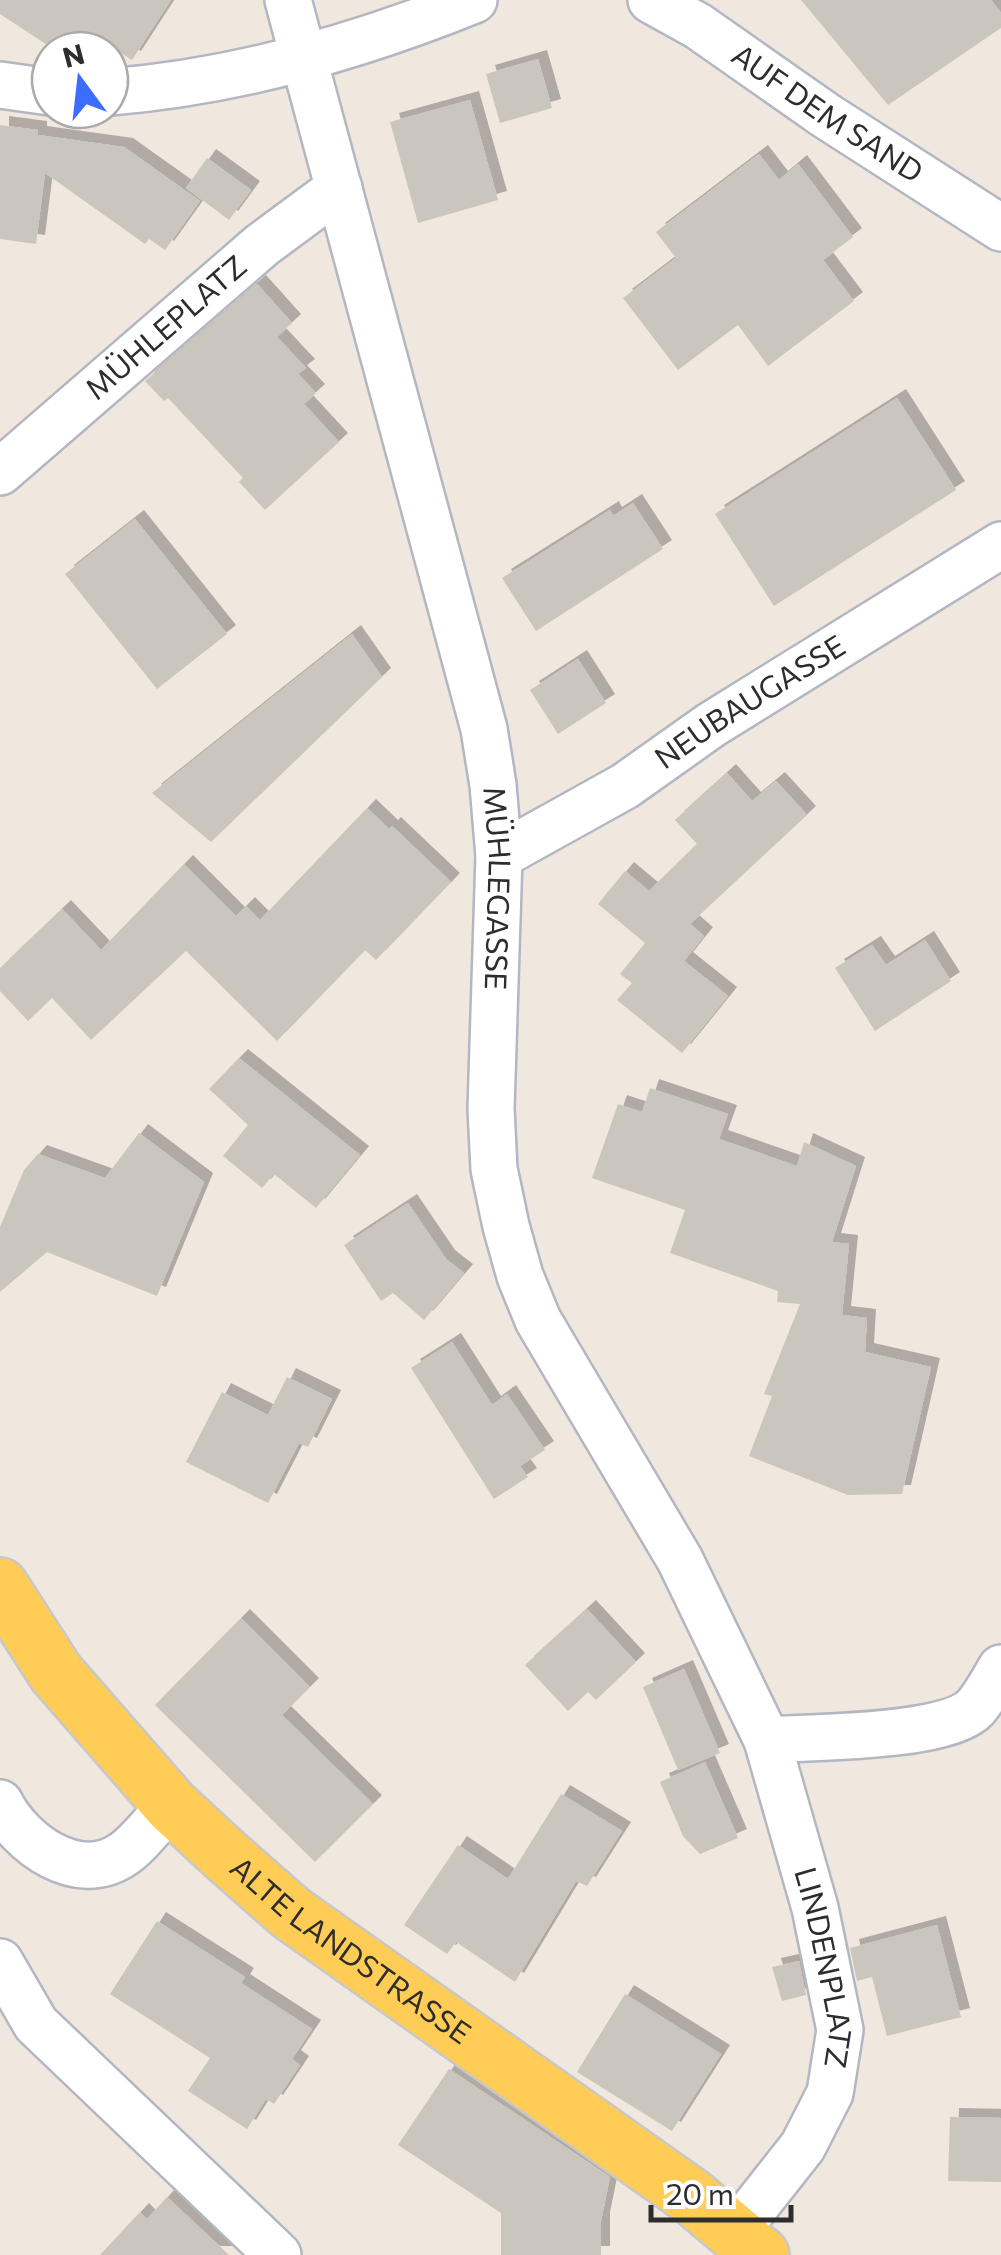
<svg xmlns="http://www.w3.org/2000/svg" width="1001" height="2255" viewBox="0 0 1001 2255" font-family="Commissioner,sans-serif">
	<style>
		.building { fill: #cbc6bd; filter: url(#shadow) }
		.lines { fill: none; stroke-linecap: round; stroke-linejoin: round }
		.minor-casing { stroke: #b3b7c2; stroke-width: 50 }
		.major-casing { stroke: #c8c8c8; stroke-width: 60 }
		.minor { stroke: #fff; stroke-width: 45 }
		.major { stroke: #ffcd55; stroke-width: 55 }
		.labels { text-anchor: middle; stroke-width: 10; stroke-linejoin: round; paint-order: stroke }
		.street-label { font-size: 30px; fill: #2d2d2d; stroke: #fff }
	</style>
	<defs>
		<filter id="shadow"><feDropShadow dx="9" dy="-9" stdDeviation="0" flood-color="#0004"/></filter>
	</defs>
	<rect width="100%" height="100%" fill="#f0e7df"/>
	<!-- building -->
	<g class="building">
		<path d="M0,0H171L132,60L116,50H55L0,14Z"/>
		<path d="M801,0H991L1001,13V28L888,105Z"/>
		<path d="M538,59L552,108L500,123L486,74Z"/>
		<path d="M470,100L498,200L418,223L390,122Z"/>
		<path d="M0,125L38,130V135L124,147L200,201L165,250L149,239L145,244L45,173L36,244L0,239Z"/>
		<path d="M759,154L779,180L798,164L853,237L823,260L854,301L768,366L738,325L678,370L623,298L676,258L656,232Z"/>
		<path d="M207,158L251,190L229,220L186,188Z"/>
		<path d="M257,284L292,323L277,337L306,368L298,374L316,393L304,404L339,442L265,510L239,482L243,478L168,398L164,401L145,381Z"/>
		<path d="M897,398L956,490L774,606L715,514Z"/>
		<path d="M633,503L663,549L536,631L502,578L610,510L613,516Z"/>
		<path d="M135,519L227,634L157,689L65,574Z"/>
		<path d="M352,634L382,677L211,842L152,793Z"/>
		<path d="M578,659L606,703L558,734L530,690Z"/>
		<path d="M727,773L752,801L776,781L807,815L690,924L704,936L684,961L728,996L682,1053L617,1000L632,983L620,974L645,943L598,904L625,871L649,891L697,844L675,820Z"/>
		<path d="M367,808L389,829L392,826L451,882L376,960L365,950L277,1041L186,951L91,1040L52,998L28,1021L0,991V968L62,909L101,950L184,864L236,916L246,906L260,920Z"/>
		<path d="M925,940L951,981L875,1031L835,968L872,945L886,965Z"/>
		<path d="M239,1058L360,1155L316,1208L274,1174L262,1188L223,1156L248,1125L209,1089Z"/>
		<path d="M650,1088L728,1114L719,1139L797,1166L804,1142L856,1166L832,1242L849,1244L842,1315L867,1318L865,1352L931,1367L902,1494L848,1495L749,1456L772,1396L764,1394L800,1304L777,1302L778,1291L670,1253L685,1210L592,1178L618,1104L642,1112Z"/>
		<path d="M139,1133L204,1182L157,1296L47,1252L0,1292V1227L24,1170L38,1154L105,1178Z"/>
		<path d="M408,1203L446,1259L464,1273L424,1320L393,1293L381,1301L344,1245Z"/>
		<path d="M452,1342L492,1405L507,1394L545,1450L520,1466L528,1477L494,1499L411,1368Z"/>
		<path d="M287,1377L332,1399L308,1447L299,1443L268,1503L186,1462L222,1392L268,1415Z"/>
		<path d="M587,1609L636,1662L596,1700L588,1692L568,1711L525,1665Z"/>
		<path d="M241,1618L310,1687L282,1715L373,1804L315,1862L155,1705Z"/>
		<path d="M684,1669L720,1753L678,1770L643,1687Z"/>
		<path d="M705,1762L738,1838L700,1854L683,1836L660,1782Z"/>
		<path d="M561,1794L622,1831L587,1886L576,1881L515,1982L456,1942L447,1954L404,1925L458,1845L508,1879Z"/>
		<path d="M157,1921L245,1977L241,1983L312,2029L292,2059L300,2065L274,2104L266,2099L247,2129L188,2091L210,2058L110,1994Z"/>
		<path d="M937,1925L961,2017L887,2036L872,1977L857,1981L850,1948Z"/>
		<path d="M799,1961L806,1995L782,2001L772,1967Z"/>
		<path d="M625,1994L721,2054L672,2131L577,2072Z"/>
		<path d="M449,2069L610,2177L601,2221V2255H501V2213L398,2145Z"/>
		<path d="M950,2117L1001,2118V2182L948,2181Z"/>
		<path d="M167,2197L229,2255H100L140,2212L147,2219Z"/>
	</g>
	<g class="lines">
		<!-- minor casing -->
		<g class="minor-casing">
			<g id="minor">
				<path id="s1" d="M288,0L484,729L493,785L499,856L491,1109L494,1169L506,1226L520,1276L538,1320L680,1560L767,1740L815,1908L840,2030L830,2093L803,2146L736,2231"/>
				<path id="s2" d="M651,0L698,26L825,115L1001,228"/>
				<path d="M0,85L50,92"/>
				<path d="M110,92C235,82 358,47 474,0"/>
				<path id="s3" d="M0,472L262,245L339,188"/>
				<path id="s4" d="M499,856L625,786L711,725L1001,545"/>
				<path d="M767,1740C811,1737 946,1738 975,1708C985,1697 993,1681 1001,1668"/>
				<path d="M0,1803C20,1843 77,1885 122,1855C138,1845 157,1819 171,1805"/>
				<path d="M0,1962L36,2024L278,2255"/>
			</g>
		</g>
		<!-- major casing -->
		<g class="major-casing">
			<g id="major">
				<path id="s5" d="M0,1586L56,1673L171,1805L224,1854L291,1913L691,2196L761,2255"/>
			</g>
		</g>
		<!-- minor -->
		<use href="#minor" class="minor"/>
		<!-- major -->
		<use href="#major" class="major"/>
	</g>
	<g class="labels">
		<!-- street labels -->
		<g class="street-label">
			<text dy="10" stroke="none"><textPath href="#s2" startOffset="210">AUF DEM SAND</textPath></text>
			<text dy="10" stroke="none"><textPath href="#s3" startOffset="220">MÜHLEPLATZ</textPath></text>
			<text dy="10" stroke="none"><textPath href="#s4" startOffset="295">NEUBAUGASSE</textPath></text>
			<text dy="10" stroke="none"><textPath href="#s1" startOffset="915">MÜHLEGASSE</textPath></text>
			<text dy="10" stroke="none"><textPath href="#s5" startOffset="510">ALTE LANDSTRASSE</textPath></text>
			<text dy="10" stroke="none"><textPath href="#s1" startOffset="2068">LINDENPLATZ</textPath></text>
		</g>
	</g>
	<!-- north arrow -->
	<g transform="translate(80 80) rotate(345)"><circle r="48" fill="#ffffff" stroke="#ababab" stroke-width="2.5"/>
	<path d="M0-8L18 38L0 25L-18 38Z" fill="#3d6dff"/>
	<text y="-15" font-size="28" font-weight="bold" text-anchor="middle" fill="#2d2d2d">N</text>
	</g>
	<!-- scale -->
	<path d="M651 2205v15h140v-15" fill="none" stroke="#2d2d2d" stroke-width="5"/>
	<text x="666" y="2205" font-size="30" fill="#2d2d2d" stroke="#ffffff" stroke-width="8" paint-order="stroke">20 m</text>
</svg>
